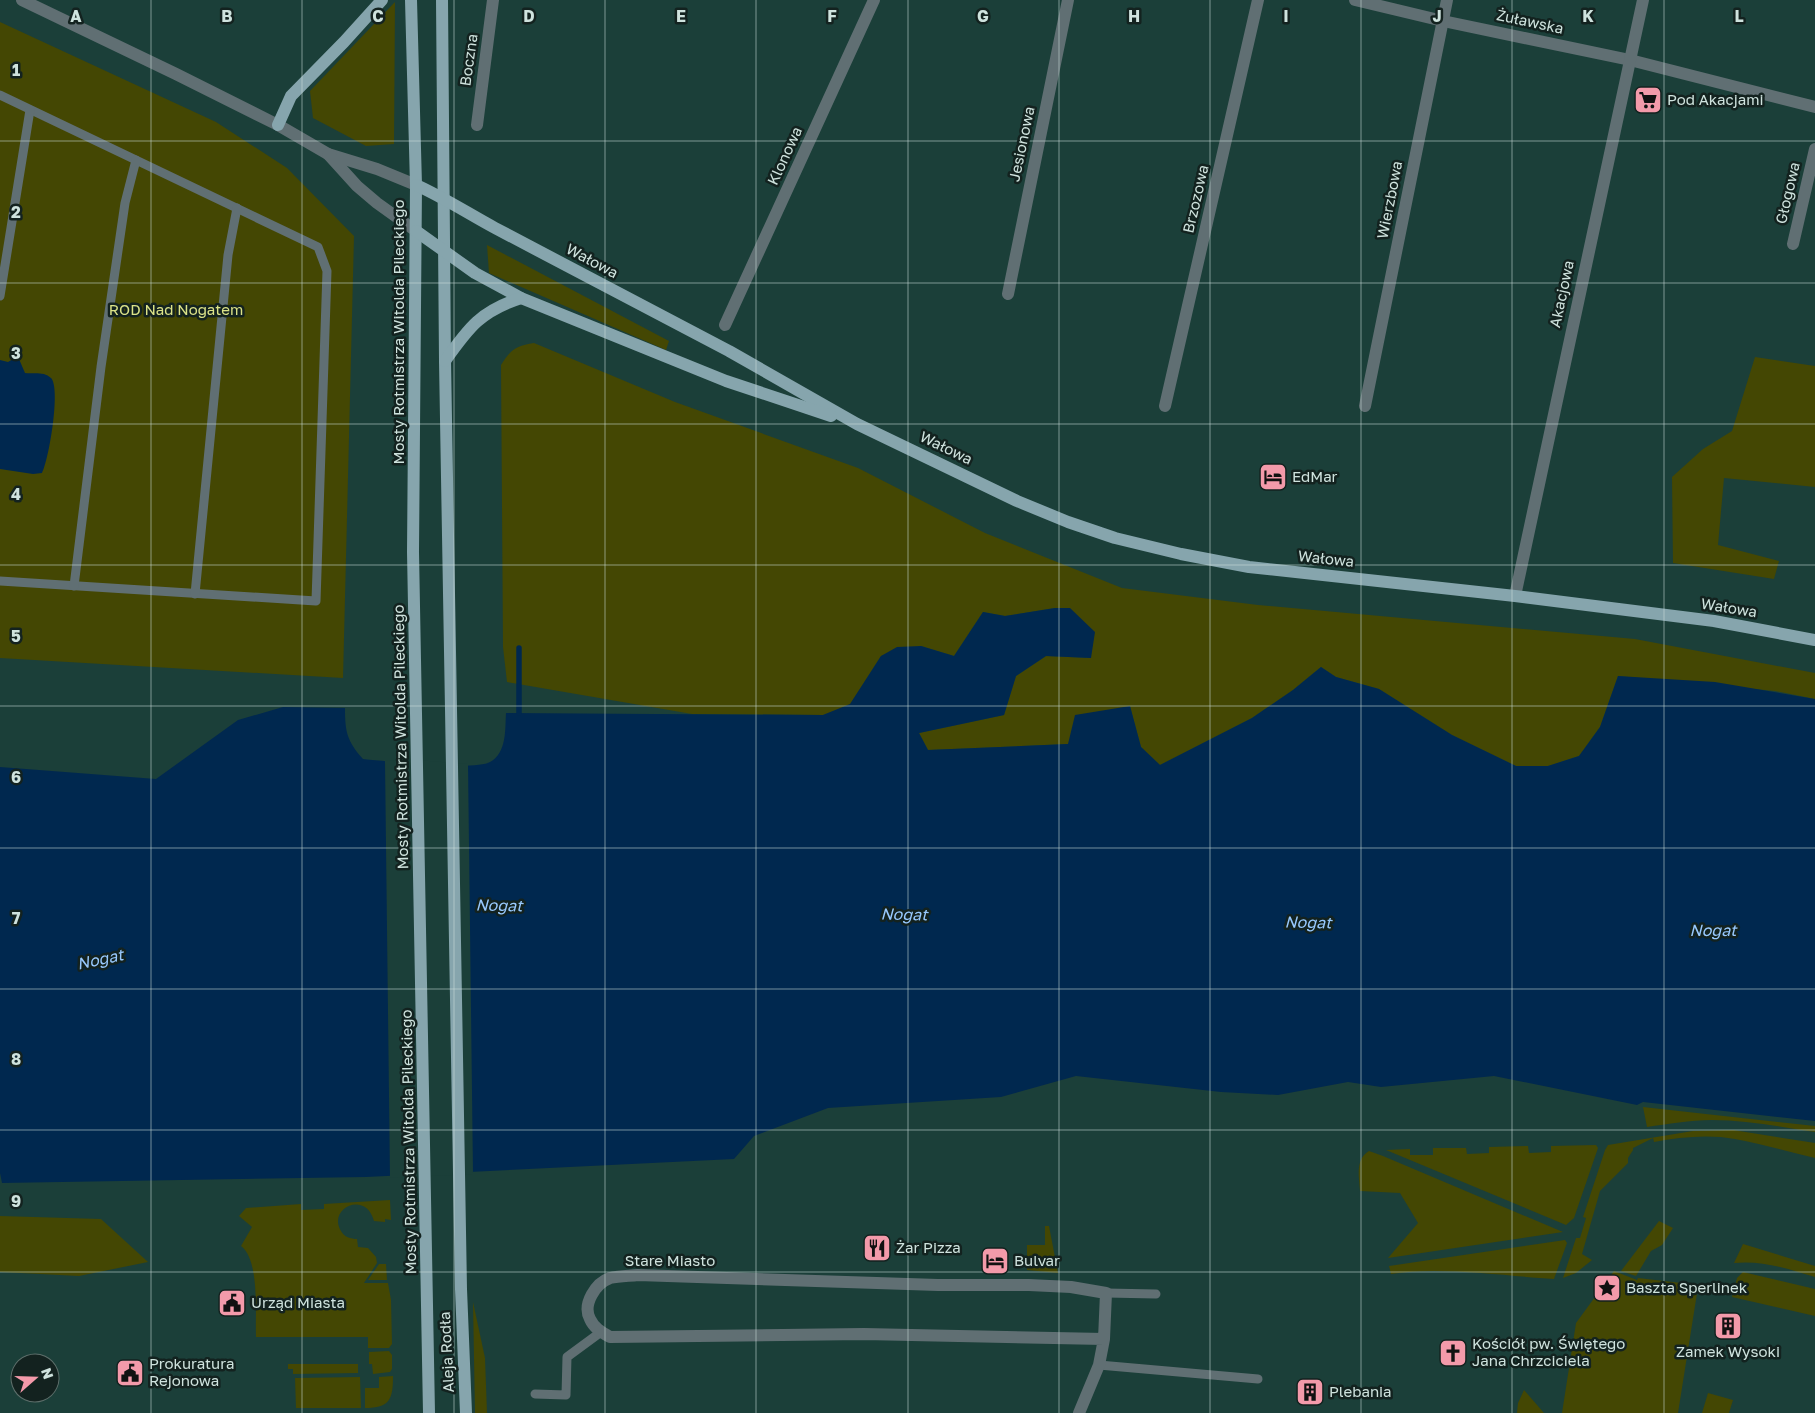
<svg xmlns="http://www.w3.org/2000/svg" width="1815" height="1413" viewBox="0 0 1815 1413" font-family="'Golos Text',sans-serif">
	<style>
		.green { fill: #444703 }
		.water { fill: #00284f }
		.pier { fill: #1b3f39 }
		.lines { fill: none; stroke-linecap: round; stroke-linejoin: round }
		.stream { stroke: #00284f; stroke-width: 5.5 }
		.lane { stroke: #606f73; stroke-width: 9 }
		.street { stroke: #606f73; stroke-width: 12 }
		.primary { stroke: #86a5ad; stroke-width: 12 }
		.grid { fill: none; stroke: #cfe3de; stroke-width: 1; stroke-opacity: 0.55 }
		.labels { text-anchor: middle; stroke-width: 5; stroke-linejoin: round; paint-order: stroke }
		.street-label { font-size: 15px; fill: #cfe3de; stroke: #13221f }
		.poi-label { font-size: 15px; fill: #cfe3de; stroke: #13221f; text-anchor: start }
		.park-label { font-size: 15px; fill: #dce388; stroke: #13221f }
		.water-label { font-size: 16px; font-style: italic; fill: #98c9fe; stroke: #13221f }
		.grid-label { font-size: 16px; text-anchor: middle; font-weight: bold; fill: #cfe3de; stroke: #13221f; stroke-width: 5; stroke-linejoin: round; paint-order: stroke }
	</style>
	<rect width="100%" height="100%" fill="#1b3f39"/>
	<!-- green -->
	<g class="green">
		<path d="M395,2L394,144L366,146L313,118L310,91Z"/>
		<path d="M0,22L216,122L287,168L354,236L343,678L0,658Z"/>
		<path d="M487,245L669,341L666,350L489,273Z"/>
		<path d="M534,343L675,402L858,468L985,533L1122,588L1258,605L1635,639L1815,673V699L1775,691L1618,676L1600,727L1579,756L1548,766H1516L1452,735L1379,689L1336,677L1321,667L1293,690L1252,718L1160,765L1141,747L1130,706L1068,744L928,750L919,733L1004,715L1016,676L1046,656L1091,658L1055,608L1005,616L983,612L954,656L921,646L881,656L850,705L823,715L692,714L507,682L503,647L501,365C511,349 516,346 534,343Z"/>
		<path d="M1755,357L1815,366V487L1724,478L1718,545L1779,561L1774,579L1673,563L1672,477L1703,449L1732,431Z"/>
		<path d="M1643,1107L1815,1126V1132C1781,1127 1746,1120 1712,1120C1690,1120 1668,1124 1647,1127Z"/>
		<path d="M1733,1130L1815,1143V1158C1789,1152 1762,1144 1735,1139C1709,1134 1680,1137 1654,1142L1653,1138L1633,1148V1150L1628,1158V1163L1600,1191L1582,1254L1592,1260L1576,1273L1563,1278L1576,1238H1580L1586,1218L1583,1217L1605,1150L1608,1145L1693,1131Z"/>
		<path d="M1596,1145L1598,1148L1574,1218L1566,1225L1386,1150L1410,1149V1155H1433V1148H1466L1467,1154L1489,1153V1147L1528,1146L1529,1153L1551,1152V1146Z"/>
		<path d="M1369,1151L1383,1156L1563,1232L1388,1258L1418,1223L1400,1193L1360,1191C1359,1177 1355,1159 1369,1151Z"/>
		<path d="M390,1200L391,1220L385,1219V1222L374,1221C366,1190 327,1208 341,1231C344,1237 351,1239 357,1239L358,1247L368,1248L376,1257L377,1263L364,1283H388L391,1300L392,1344L389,1348H368V1337H256C255,1315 260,1260 241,1246L252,1227L239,1216L246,1208L301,1204V1210L324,1209V1204Z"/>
		<path d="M0,1216L101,1219L148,1262L79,1276L0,1272Z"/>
		<path d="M1659,1221L1673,1228L1662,1245L1651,1251L1636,1276L1621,1271Z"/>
		<path d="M1045,1226H1049L1058,1273L1027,1270V1245H1045Z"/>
		<path d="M1565,1240L1567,1243L1554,1279C1505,1276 1439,1266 1391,1274L1389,1266Z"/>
		<path d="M1743,1244L1815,1266V1277C1788,1269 1762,1260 1734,1263Z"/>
		<path d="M379,1264H386L387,1280H368Z"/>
		<path d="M1614,1271L1637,1280L1638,1278L1690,1284L1698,1287L1678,1413H1562L1576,1323Z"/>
		<path d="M1743,1272L1815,1289V1316L1732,1297L1737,1278Z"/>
		<path d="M473,1302L485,1358L487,1413H475Z"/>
		<path d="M389,1351L392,1355V1369L390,1372L373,1374L372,1364H369V1352Z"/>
		<path d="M288,1364H358V1373L293,1374V1369H288Z"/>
		<path d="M393,1376C393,1399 390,1408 365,1408V1388H379V1377Z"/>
		<path d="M360,1377L361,1408H296L295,1378Z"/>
		<path d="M1524,1390L1544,1413H1517L1518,1403Z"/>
		<path d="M1708,1393L1733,1400L1729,1413H1702Z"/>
	</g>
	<!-- water -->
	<g class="water">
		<path d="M13,359H19L25,373C34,374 44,371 51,378C61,388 49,460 42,473L33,474L0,469V360L8,362Z"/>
		<path d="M1055,608H1070L1095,632L1091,658L1046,656L1016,676L1004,715L919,733L928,750L1068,744L1075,715L1130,706L1141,747L1160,765L1252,718L1293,690L1321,667L1336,677L1379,689L1452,735L1516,766H1548L1579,756L1600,727L1618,676L1715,682L1815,699V1121L1643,1102L1637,1105L1494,1076L1381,1087L1348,1082L1278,1095L1221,1092L1076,1076L1001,1097L828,1108L754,1136L734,1159L366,1177L2,1183L0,1173V767L156,779L238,720L283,707L345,708C345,732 347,741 363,759C385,761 475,771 490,762C507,753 505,729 506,713L823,715L850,704L881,656L897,647L921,646L954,656L983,612L1005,616Z"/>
	</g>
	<!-- pier -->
	<path class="pier" d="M416,760L468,764L473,1174L390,1178L385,761Z"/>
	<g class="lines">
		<!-- stream -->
		<path class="stream" d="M519,713V648"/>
		<!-- lane -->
		<g class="lane">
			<path d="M0,95L318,247L327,271L316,601L0,581"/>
			<path d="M0,296L30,110"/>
			<path d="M74,586L101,367L125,203L136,160"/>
			<path d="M195,594L228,255L237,208"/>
			<path d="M1106,1293L1156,1294"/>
			<path d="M1099,1365L1258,1379"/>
			<path d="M535,1394L566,1395L567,1357L601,1332"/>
		</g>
		<!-- street -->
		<g class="street">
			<path d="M22,0L176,74L278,125L328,154L377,169L416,185"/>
			<path d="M1355,0L1443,21L1630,60L1815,107"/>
			<path d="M477,125L493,0"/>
			<path d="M328,154L357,186L377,203L416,231"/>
			<path d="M1793,244L1815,149"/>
			<path d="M1008,294L1068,0"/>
			<path d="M725,325L874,0"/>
			<path d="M1165,406L1258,0"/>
			<path d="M1365,406L1447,0"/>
			<path d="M1515,596L1643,0"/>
			<path d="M1079,1413L1099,1365L1104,1339L1106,1293L1071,1287L1029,1285H938L638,1275C629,1276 619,1276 610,1278C596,1283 582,1304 590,1319C594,1328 601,1332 610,1337L864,1334L1104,1339"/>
		</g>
		<!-- primary -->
		<g class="primary">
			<path d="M411,0L416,185L413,552L429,1413"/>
			<path d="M442,0L445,361L461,1289L466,1413"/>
			<path d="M278,125L291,96L344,42L382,0"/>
			<path d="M416,185C443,197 469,214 495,228L729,351L857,424L1017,501L1068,522L1115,538L1181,554L1249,567L1515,596L1714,621L1815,640"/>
			<path d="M416,231L475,273L521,298L726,381L831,416"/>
			<path d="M445,361C469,327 481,311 521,298"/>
		</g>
	</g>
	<!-- grid -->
	<path class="grid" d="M151,0V1413M302,0V1413M454,0V1413M605,0V1413M756,0V1413M908,0V1413M1059,0V1413M1210,0V1413M1361,0V1413M1512,0V1413M1664,0V1413M0,141H1815M0,283H1815M0,424H1815M0,565H1815M0,706H1815M0,848H1815M0,989H1815M0,1130H1815M0,1272H1815"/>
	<!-- icons -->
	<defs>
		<g id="supermarket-square" transform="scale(1.4375)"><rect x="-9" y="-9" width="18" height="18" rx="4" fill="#f39aaa" stroke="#13221f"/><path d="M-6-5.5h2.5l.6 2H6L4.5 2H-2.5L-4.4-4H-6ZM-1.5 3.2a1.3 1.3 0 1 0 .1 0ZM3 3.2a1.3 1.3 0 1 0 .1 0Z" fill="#111"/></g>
		<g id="hotel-square" transform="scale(1.4375)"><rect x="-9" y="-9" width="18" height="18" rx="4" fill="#f39aaa" stroke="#13221f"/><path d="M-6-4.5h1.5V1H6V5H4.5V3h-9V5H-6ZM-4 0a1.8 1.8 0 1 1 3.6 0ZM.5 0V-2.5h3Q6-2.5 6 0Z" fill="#111"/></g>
		<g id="restaurant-square" transform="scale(1.4375)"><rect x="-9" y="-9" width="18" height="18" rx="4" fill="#f39aaa" stroke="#13221f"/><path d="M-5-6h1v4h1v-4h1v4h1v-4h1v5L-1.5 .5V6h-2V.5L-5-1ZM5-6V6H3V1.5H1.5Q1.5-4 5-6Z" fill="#111"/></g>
		<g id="sight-square" transform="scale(1.4375)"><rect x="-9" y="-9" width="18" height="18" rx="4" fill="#f39aaa" stroke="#13221f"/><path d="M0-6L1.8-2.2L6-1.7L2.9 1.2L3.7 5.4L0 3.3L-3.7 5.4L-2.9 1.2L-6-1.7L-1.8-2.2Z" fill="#111"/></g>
		<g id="civic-square" transform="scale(1.4375)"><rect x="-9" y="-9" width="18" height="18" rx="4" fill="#f39aaa" stroke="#13221f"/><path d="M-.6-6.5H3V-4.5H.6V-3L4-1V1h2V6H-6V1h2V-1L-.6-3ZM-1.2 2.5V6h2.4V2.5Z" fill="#111"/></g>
		<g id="building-square" transform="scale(1.4375)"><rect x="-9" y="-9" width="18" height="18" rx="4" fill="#f39aaa" stroke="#13221f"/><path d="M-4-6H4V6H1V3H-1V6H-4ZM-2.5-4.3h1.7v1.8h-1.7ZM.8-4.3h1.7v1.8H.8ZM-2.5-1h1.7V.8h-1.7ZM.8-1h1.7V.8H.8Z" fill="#111"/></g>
		<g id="church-square" transform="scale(1.4375)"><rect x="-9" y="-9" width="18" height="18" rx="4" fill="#f39aaa" stroke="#13221f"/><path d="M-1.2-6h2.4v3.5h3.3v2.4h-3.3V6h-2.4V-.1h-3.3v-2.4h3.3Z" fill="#111"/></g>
	</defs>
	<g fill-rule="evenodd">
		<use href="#supermarket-square" x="1648" y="100"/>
		<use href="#hotel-square" x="1273" y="477"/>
		<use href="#restaurant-square" x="877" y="1248"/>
		<use href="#hotel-square" x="995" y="1261"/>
		<use href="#sight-square" x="1607" y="1288"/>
		<use href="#civic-square" x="232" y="1303"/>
		<use href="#building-square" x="1728" y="1326"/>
		<use href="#church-square" x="1453" y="1353"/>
		<use href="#civic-square" x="130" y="1373"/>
		<use href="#building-square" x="1310" y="1392"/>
	</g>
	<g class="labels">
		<!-- street labels -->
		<g class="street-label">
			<text transform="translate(1530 22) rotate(12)" y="5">Żuławska</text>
			<text transform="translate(469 60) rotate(-82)" y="5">Boczna</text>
			<text transform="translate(1022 144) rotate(-78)" y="5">Jesionowa</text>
			<text transform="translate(785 156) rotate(-65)" y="5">Klonowa</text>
			<text transform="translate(1788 193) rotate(-77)" y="5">Głogowa</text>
			<text transform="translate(1196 199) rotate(-77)" y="5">Brzozowa</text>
			<text transform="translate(1390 200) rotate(-79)" y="5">Wierzbowa</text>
			<text transform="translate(592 261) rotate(28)" y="5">Wałowa</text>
			<text transform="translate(1562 294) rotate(-78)" y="5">Akacjowa</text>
			<text transform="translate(399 332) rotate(-90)" y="5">Mosty Rotmistrza Witolda Pileckiego</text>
			<text transform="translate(946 448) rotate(26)" y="5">Wałowa</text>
			<text transform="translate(1326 559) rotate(6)" y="5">Wałowa</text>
			<text transform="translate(1729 608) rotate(9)" y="5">Wałowa</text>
			<text transform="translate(401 737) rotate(-91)" y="5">Mosty Rotmistrza Witolda Pileckiego</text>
			<text transform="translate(409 1142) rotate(-91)" y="5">Mosty Rotmistrza Witolda Pileckiego</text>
			<text x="670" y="1266">Stare Miasto</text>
			<text transform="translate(447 1352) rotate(-93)" y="5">Aleja Rodła</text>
		</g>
		<!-- poi labels -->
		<g class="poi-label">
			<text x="1667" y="105">Pod Akacjami</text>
			<text x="1292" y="482">EdMar</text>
			<text x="896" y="1253">Żar Pizza</text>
			<text x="1014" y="1266">Bulvar</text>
			<text x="1626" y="1293">Baszta Sperlinek</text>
			<text x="251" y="1308">Urząd Miasta</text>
			<text x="1472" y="1349">Kościół pw. Świętego<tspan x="1472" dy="17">Jana Chrzciciela</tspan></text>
			<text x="1728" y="1357" text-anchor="middle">Zamek Wysoki</text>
			<text x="149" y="1369">Prokuratura<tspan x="149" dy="17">Rejonowa</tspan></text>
			<text x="1329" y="1397">Plebania</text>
		</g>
		<!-- park labels -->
		<g class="park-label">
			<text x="176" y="315">ROD Nad Nogatem</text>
		</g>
		<!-- water labels -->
		<g class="water-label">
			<text transform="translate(499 905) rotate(1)" y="6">Nogat</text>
			<text transform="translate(904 914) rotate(1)" y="6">Nogat</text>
			<text transform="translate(1308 922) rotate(1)" y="6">Nogat</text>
			<text x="1713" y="936">Nogat</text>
			<text transform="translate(100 959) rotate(-12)" y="6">Nogat</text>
		</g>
	</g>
	<g class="grid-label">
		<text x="76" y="22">A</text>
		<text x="227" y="22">B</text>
		<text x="378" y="22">C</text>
		<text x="529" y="22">D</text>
		<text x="681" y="22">E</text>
		<text x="832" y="22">F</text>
		<text x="983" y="22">G</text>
		<text x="1134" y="22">H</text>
		<text x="1286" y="22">I</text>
		<text x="1437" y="22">J</text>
		<text x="1588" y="22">K</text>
		<text x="1739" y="22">L</text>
		<text x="16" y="76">1</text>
		<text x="16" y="218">2</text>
		<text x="16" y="359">3</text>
		<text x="16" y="500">4</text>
		<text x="16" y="642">5</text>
		<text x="16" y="783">6</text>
		<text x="16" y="924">7</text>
		<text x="16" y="1065">8</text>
		<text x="16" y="1207">9</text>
	</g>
	<!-- north arrow -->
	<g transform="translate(35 1378) rotate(70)"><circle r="24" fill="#13221f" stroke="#5e6f6b"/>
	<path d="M0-4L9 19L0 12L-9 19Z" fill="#f39aaa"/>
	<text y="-8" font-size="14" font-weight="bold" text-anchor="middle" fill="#cfe3de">N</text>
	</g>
</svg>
